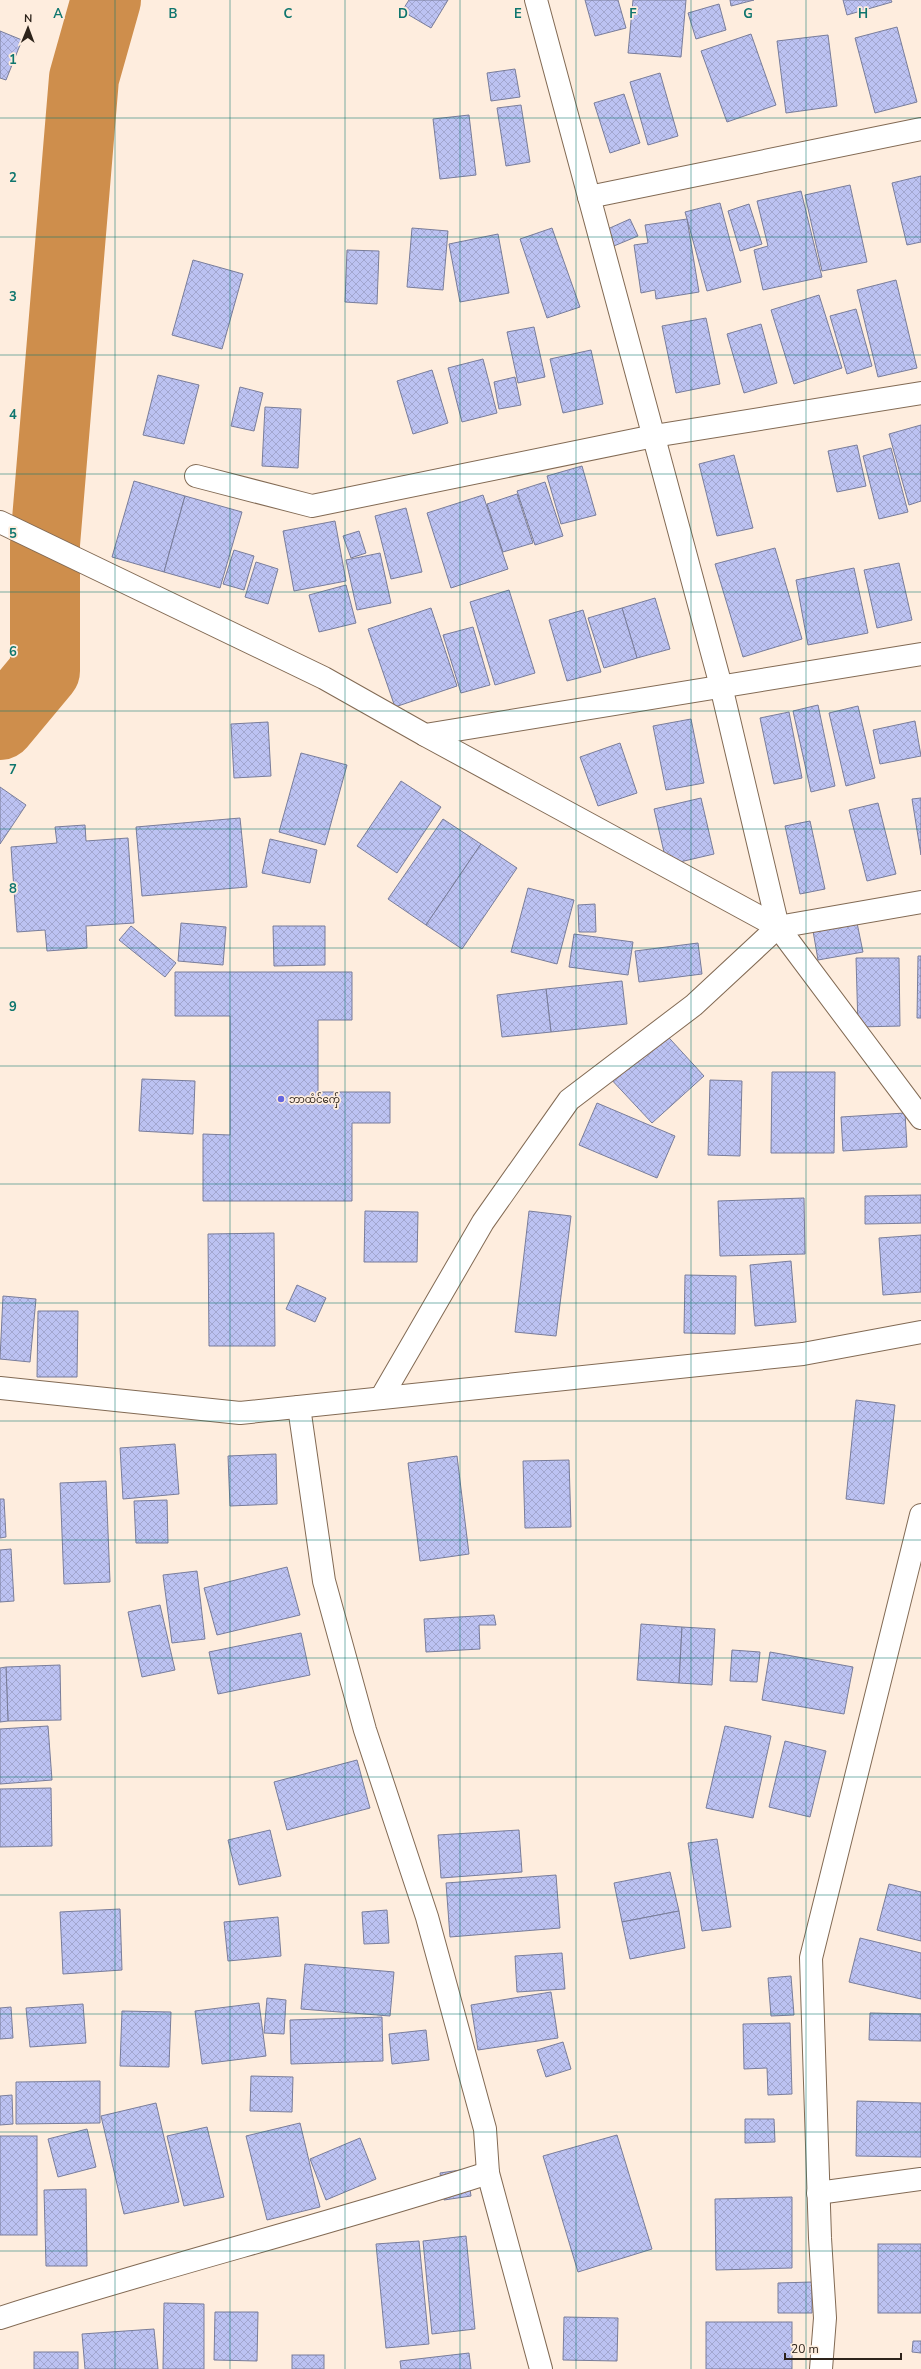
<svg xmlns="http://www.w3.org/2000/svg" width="921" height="2369" viewBox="0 0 921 2369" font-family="'Nunito Sans','Noto Sans Myanmar',sans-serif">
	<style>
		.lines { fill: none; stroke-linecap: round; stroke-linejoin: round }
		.river { stroke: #ce8e4c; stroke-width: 70 }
		.building { fill: url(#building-cross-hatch); stroke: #797d9a }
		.street-casing { stroke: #826a54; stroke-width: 24 }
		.secondary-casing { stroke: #826a54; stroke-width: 24 }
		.street { stroke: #fff; stroke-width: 22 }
		.secondary { stroke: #fff; stroke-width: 22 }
		.grid { fill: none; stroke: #0f766e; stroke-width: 1; stroke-opacity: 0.55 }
		.poi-dot { fill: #6666df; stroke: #feedde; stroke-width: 1.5 }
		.labels { text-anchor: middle; stroke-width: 3.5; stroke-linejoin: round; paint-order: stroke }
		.poi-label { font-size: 10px; fill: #2d231a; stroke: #feedde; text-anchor: start }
		.grid-label { font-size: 13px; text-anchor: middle; font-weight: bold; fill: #0f766e; stroke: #feedde; stroke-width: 3.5; stroke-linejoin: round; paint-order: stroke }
	</style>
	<defs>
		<pattern id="building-cross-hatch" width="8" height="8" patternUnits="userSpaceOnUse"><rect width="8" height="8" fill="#bcc2f2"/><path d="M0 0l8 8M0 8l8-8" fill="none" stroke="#a2a6cf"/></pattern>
	</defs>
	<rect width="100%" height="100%" fill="#feedde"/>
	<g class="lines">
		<!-- river -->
		<path class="river" d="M0,725L45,671V544L84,78L106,0"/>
	</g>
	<!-- building -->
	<g class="building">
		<path d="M409,0H448L431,28L402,11Z"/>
		<path d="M585,0H618L626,28L595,36Z"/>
		<path d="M633,0H686L681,57L628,53Z"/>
		<path d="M730,0H754L731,6Z"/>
		<path d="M843,0H891L892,2L847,15Z"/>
		<path d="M719,4L726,30L696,39L688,13Z"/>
		<path d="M897,27L917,102L875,113L855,38Z"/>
		<path d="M0,31L22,40L6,80L0,78Z"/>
		<path d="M751,34L776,105L727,122L701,51Z"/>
		<path d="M828,35L837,106L786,113L777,41Z"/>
		<path d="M515,69L520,97L491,101L487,73Z"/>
		<path d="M660,73L678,136L648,145L630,82Z"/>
		<path d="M624,94L640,143L610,153L594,103Z"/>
		<path d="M521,105L530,162L506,166L497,108Z"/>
		<path d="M469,115L476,175L440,179L433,119Z"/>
		<path d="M921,176V242L907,245L892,183Z"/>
		<path d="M850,185L867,262L822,271L805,195Z"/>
		<path d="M801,191L822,277L763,290L754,250L768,246L757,201Z"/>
		<path d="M720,203L741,282L707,291L685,212Z"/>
		<path d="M749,204L762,244L740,251L728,211Z"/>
		<path d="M630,219L638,236L609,248L601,232Z"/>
		<path d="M687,219L699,292L656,299L655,290L641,293L634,245L648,243L645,225Z"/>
		<path d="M412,228L448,231L443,290L407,287Z"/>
		<path d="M552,228L580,307L547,318L520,239Z"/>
		<path d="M498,234L509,293L460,302L449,244Z"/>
		<path d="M347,250L379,251L377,304L345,302Z"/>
		<path d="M193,260L243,274L222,349L172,335Z"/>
		<path d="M896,280L917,368L878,377L857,290Z"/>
		<path d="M819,295L842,368L794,384L771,310Z"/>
		<path d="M856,309L872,366L847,374L830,316Z"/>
		<path d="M706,318L720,384L676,393L662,326Z"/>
		<path d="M761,324L777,383L744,393L727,334Z"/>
		<path d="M534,327L545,377L518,383L507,332Z"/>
		<path d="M591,350L603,404L563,413L550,359Z"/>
		<path d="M483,359L497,413L462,422L448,368Z"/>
		<path d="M432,370L448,423L413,434L397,381Z"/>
		<path d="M158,375L199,385L184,444L143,435Z"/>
		<path d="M515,377L521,405L499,409L494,382Z"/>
		<path d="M240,387L263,393L254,431L231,426Z"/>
		<path d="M265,407L301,409L298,468L262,466Z"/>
		<path d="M921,425V501L909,505L889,434Z"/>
		<path d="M857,445L866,486L837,492L828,451Z"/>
		<path d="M891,448L908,512L879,519L863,456Z"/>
		<path d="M734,455L753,528L717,536L699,464Z"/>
		<path d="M582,466L596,515L561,524L547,476Z"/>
		<path d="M134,481L185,496L164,572L112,557Z"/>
		<path d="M545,482L563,536L535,545L517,491Z"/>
		<path d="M517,494L533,543L503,552L487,504Z"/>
		<path d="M483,495L508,569L451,588L427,513Z"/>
		<path d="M185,496L242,512L220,588L164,572Z"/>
		<path d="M406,508L422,572L391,579L375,516Z"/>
		<path d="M335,521L346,581L294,591L283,531Z"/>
		<path d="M359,531L366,553L351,558L343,536Z"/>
		<path d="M775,548L802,639L743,657L715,564Z"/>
		<path d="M234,550L254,556L244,590L223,584Z"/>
		<path d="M380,553L391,603L357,610L346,560Z"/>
		<path d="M256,562L278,569L268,604L245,597Z"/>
		<path d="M899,563L912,620L877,628L864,570Z"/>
		<path d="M854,568L868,633L808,645L796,580Z"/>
		<path d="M346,585L356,623L319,632L309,595Z"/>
		<path d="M509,590L535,673L495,685L470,602Z"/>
		<path d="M655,598L670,649L637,658L622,608Z"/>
		<path d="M431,608L457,686L395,707L368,629Z"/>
		<path d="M622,608L637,658L604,668L588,618Z"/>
		<path d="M583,610L601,672L567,681L549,620Z"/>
		<path d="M473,627L490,685L461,693L443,635Z"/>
		<path d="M818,705L835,786L811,792L793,711Z"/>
		<path d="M858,706L875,778L846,786L829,713Z"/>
		<path d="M789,712L802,778L774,784L760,718Z"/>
		<path d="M691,719L704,783L666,790L653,726Z"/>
		<path d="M915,721L921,756L880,764L873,730Z"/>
		<path d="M268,722L271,776L234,778L231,724Z"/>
		<path d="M620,743L637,793L598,806L580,757Z"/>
		<path d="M301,753L347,765L325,845L279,832Z"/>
		<path d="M401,781L441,807L397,873L357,846Z"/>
		<path d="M0,787L26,805L0,844Z"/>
		<path d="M701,798L714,854L667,865L654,809Z"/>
		<path d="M921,798V855L912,799Z"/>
		<path d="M878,803L896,874L867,881L849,810Z"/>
		<path d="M240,818L247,887L142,896L136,827Z"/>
		<path d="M443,819L481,844L426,925L388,899Z"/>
		<path d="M810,821L825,889L800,894L785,826Z"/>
		<path d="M85,825L86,841L128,838L134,923L86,926L87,948L47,951L45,930L17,932L11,847L57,843L55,827Z"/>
		<path d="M270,839L317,850L310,883L262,873Z"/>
		<path d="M481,844L517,868L462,949L426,925Z"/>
		<path d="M528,888L574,900L557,964L511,952Z"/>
		<path d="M595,904L596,932H579L578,905Z"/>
		<path d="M856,918L863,952L818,960L812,925Z"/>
		<path d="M181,923L226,927L223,965L178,961Z"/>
		<path d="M131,926L176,963L165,977L119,940Z"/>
		<path d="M273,926H325V965L274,966Z"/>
		<path d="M574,934L633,942L628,975L569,967Z"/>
		<path d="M698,943L702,974L639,982L635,951Z"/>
		<path d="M918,956H921V1018H917Z"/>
		<path d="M856,958H899L900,1026L858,1027Z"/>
		<path d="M175,972H352V1020H318V1092H390V1123H352V1201H203V1134L230,1135V1016H175Z"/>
		<path d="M622,981L627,1024L551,1032L546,989Z"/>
		<path d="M546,989L551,1032L502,1037L497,995Z"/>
		<path d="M660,1028L704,1076L652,1123L608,1076Z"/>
		<path d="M772,1072H835L834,1153H771Z"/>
		<path d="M142,1079L195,1081L193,1134L139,1131Z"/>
		<path d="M710,1080L742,1081L740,1156L708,1155Z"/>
		<path d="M597,1103L675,1136L657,1178L579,1145Z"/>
		<path d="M905,1113L907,1147L843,1151L841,1117Z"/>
		<path d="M921,1195V1223L865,1224V1196Z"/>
		<path d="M804,1198L805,1254L720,1256L718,1201Z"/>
		<path d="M365,1211L418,1212L417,1262H364Z"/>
		<path d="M529,1211L571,1216L556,1336L515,1332Z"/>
		<path d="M274,1233L275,1346H209L208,1234Z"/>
		<path d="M921,1235V1292L883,1295L879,1238Z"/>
		<path d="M791,1261L796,1322L755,1326L750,1265Z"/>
		<path d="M685,1275L736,1276L735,1334L684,1333Z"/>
		<path d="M297,1285L326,1298L315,1322L286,1309Z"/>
		<path d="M3,1296L36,1299L30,1362L0,1359Z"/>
		<path d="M38,1311H78L77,1377H37Z"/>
		<path d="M856,1400L895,1405L884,1504L846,1499Z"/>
		<path d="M175,1444L179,1494L123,1499L120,1448Z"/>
		<path d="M276,1454L277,1504L230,1506L228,1456Z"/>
		<path d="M457,1456L469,1554L420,1561L408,1463Z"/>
		<path d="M569,1460L571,1527L525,1528L523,1461Z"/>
		<path d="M106,1481L110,1582L64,1584L60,1483Z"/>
		<path d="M0,1499H4L6,1537L0,1538Z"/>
		<path d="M167,1500L168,1543H136L134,1501Z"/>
		<path d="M11,1549L14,1601L0,1602V1550Z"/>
		<path d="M287,1567L300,1615L217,1635L204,1588Z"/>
		<path d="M197,1571L205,1639L172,1643L163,1575Z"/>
		<path d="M160,1605L175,1670L142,1677L128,1612Z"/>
		<path d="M494,1615L496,1625H479L480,1649L426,1652L424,1619Z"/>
		<path d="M641,1624L682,1627L679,1683L637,1680Z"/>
		<path d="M682,1627L715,1629L712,1685L679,1683Z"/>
		<path d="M301,1633L310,1675L218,1694L209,1652Z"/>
		<path d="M732,1650L760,1652L757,1682L730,1681Z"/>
		<path d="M770,1652L853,1667L844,1714L762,1700Z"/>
		<path d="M60,1665L61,1720L8,1721L6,1667Z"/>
		<path d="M6,1667L8,1721L0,1722V1668Z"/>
		<path d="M48,1726L52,1780L0,1784V1729Z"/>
		<path d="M725,1726L771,1736L753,1818L706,1808Z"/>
		<path d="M785,1741L826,1751L810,1817L769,1807Z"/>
		<path d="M357,1760L370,1808L287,1830L274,1782Z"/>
		<path d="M51,1788L52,1846L0,1847V1789Z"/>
		<path d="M270,1830L281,1876L239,1885L228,1840Z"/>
		<path d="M519,1830L522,1872L441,1878L438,1835Z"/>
		<path d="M717,1839L731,1927L702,1931L688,1843Z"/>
		<path d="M670,1872L679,1911L622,1922L614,1883Z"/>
		<path d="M556,1875L560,1928L450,1937L446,1883Z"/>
		<path d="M889,1884L921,1892V1941L877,1930Z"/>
		<path d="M120,1909L122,1970L63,1974L60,1912Z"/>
		<path d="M387,1910L389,1943L364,1944L362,1912Z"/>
		<path d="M679,1911L685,1948L630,1959L622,1922Z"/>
		<path d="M278,1917L281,1956L228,1961L224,1922Z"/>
		<path d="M860,1938L921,1953V1999L849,1982Z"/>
		<path d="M562,1953L565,1989L517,1992L515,1956Z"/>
		<path d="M305,1964L394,1972L390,2016L301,2009Z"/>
		<path d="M791,1976L794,2015L771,2016L768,1978Z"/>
		<path d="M551,1992L558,2038L478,2050L471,2005Z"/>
		<path d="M267,1998L286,2000L284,2034L264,2033Z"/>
		<path d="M259,2003L266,2056L202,2064L195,2011Z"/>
		<path d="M83,2004L86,2043L30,2047L26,2008Z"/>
		<path d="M11,2007L13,2038L0,2039V2008Z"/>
		<path d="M122,2011L171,2012L169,2067L120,2066Z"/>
		<path d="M870,2013L921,2014V2041L869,2040Z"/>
		<path d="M382,2017L383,2061L291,2064L290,2020Z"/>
		<path d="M790,2023L792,2094L768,2095L767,2068L744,2069L743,2024Z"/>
		<path d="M426,2030L429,2060L392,2064L389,2034Z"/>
		<path d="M563,2042L571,2069L546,2077L537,2050Z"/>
		<path d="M251,2076L293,2077L292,2112L250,2111Z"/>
		<path d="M100,2081V2123L16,2124V2082Z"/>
		<path d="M12,2095L13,2124L0,2125V2096Z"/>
		<path d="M857,2101L921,2103V2157L856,2156Z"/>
		<path d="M156,2103L179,2202L124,2214L101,2116Z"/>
		<path d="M745,2119H774L775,2142L745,2143Z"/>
		<path d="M300,2123L320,2207L267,2220L246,2136Z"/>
		<path d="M207,2127L224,2197L184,2206L167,2136Z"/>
		<path d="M87,2129L96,2167L58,2177L48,2139Z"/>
		<path d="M617,2135L652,2249L578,2272L543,2156Z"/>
		<rect x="0" y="2136" width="37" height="99"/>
		<path d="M360,2138L376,2179L326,2200L310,2159Z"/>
		<path d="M467,2169L471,2196L444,2200L440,2173Z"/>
		<path d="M86,2189L87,2266H46L44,2190Z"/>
		<path d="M792,2197V2268L716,2270L715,2199Z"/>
		<path d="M466,2236L475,2329L432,2334L423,2241Z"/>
		<path d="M419,2241L429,2344L386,2348L376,2244Z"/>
		<rect x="878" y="2244" width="43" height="69"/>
		<path d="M812,2282V2313H778V2283Z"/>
		<path d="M164,2303L204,2304V2369H163Z"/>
		<path d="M215,2312H258L257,2361L214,2360Z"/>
		<path d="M564,2317L618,2318L617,2361L563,2360Z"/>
		<rect x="706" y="2322" width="86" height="47"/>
		<path d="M154,2329L158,2369H85L82,2334Z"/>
		<path d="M913,2341H921V2353L912,2352Z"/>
		<rect x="34" y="2352" width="44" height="17"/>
		<path d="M469,2353L471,2369H401L400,2361Z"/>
		<rect x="292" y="2355" width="32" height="14"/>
	</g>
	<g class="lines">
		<!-- street casing -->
		<g class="street-casing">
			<g id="street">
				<path d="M589,197L921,129"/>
				<path d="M196,476L312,506L654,436L921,393"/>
				<path d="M0,522L324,678L425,735L921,654"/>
				<path d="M425,735L778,927"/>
				<path d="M0,1388L240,1413L803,1354L921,1332"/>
				<path d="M381,1398L483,1222L569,1100L694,1005L778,927L921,902"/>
				<path d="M299,1407L324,1581L365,1730L427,1917L485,2129L488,2173L541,2369"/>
				<path d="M818,2193L921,2179"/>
				<path d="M0,2318C162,2266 327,2225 488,2173"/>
			</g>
		</g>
		<!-- secondary casing -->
		<g class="secondary-casing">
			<g id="secondary">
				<path d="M536,0L721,686L778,927L921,1118"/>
				<path d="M821,2369L825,2318L820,2238L811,1958L921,1515"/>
			</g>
		</g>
		<!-- street -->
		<use href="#street" class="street"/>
		<!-- secondary -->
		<use href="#secondary" class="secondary"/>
	</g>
	<!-- grid -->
	<path class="grid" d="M115,0V2369M230,0V2369M345,0V2369M460,0V2369M576,0V2369M691,0V2369M806,0V2369M0,118H921M0,237H921M0,355H921M0,474H921M0,592H921M0,711H921M0,829H921M0,948H921M0,1066H921M0,1184H921M0,1303H921M0,1421H921M0,1540H921M0,1658H921M0,1777H921M0,1895H921M0,2014H921M0,2132H921M0,2251H921"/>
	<!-- markers -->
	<circle class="poi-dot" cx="281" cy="1099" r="4"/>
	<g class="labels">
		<!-- poi labels -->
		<g class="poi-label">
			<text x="289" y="1103">ဘာထံင်ကှ်ေ</text>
		</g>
	</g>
	<g class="grid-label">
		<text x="58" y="18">A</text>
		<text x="173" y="18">B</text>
		<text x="288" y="18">C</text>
		<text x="403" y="18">D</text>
		<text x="518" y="18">E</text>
		<text x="633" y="18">F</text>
		<text x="748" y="18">G</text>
		<text x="863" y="18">H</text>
		<text x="13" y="64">1</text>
		<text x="13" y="182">2</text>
		<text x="13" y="301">3</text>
		<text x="13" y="419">4</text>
		<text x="13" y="538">5</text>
		<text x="13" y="656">6</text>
		<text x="13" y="774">7</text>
		<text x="13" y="893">8</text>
		<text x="13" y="1011">9</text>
	</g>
	<!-- north arrow -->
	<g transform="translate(28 28) rotate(1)" stroke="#feedde" stroke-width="3" paint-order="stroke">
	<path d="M0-3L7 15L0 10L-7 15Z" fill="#2d231a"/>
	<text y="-6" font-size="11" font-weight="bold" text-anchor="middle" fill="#2d231a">N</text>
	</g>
	<!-- scale -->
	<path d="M785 2353v6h116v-6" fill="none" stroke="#2d231a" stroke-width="2"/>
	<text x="791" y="2353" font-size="12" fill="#2d231a" stroke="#feedde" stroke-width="3" paint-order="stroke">20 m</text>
</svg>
